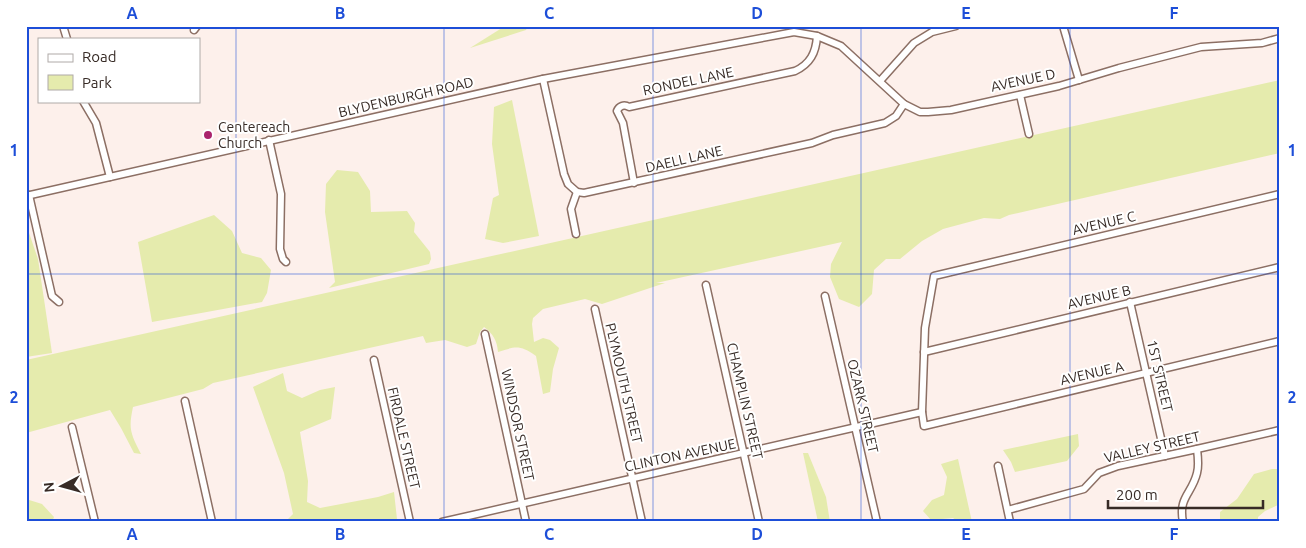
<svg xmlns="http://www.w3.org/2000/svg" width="1306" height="548" viewBox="0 0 1306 548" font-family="Ubuntu,sans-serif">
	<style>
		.green { fill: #e5ebad }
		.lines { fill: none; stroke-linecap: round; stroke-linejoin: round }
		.minor-casing { stroke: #8c6f64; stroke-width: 9 }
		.minor { stroke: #fff; stroke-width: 6 }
		.grid { fill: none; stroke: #1d4ed8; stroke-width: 1; stroke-opacity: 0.55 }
		.poi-dot { fill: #aa246d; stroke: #fff; stroke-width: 2 }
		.labels { text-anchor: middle; stroke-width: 4; stroke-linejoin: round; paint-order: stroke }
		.street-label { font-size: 14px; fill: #372b26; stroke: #fff }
		.poi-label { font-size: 14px; fill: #372b26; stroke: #fff; text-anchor: start }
		.neatline { fill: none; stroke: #1d4ed8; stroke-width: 2 }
		.grid-label { font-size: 16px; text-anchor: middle; font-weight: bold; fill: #1d4ed8 }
	</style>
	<rect width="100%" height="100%" fill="#fdf0eb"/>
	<!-- green -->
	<g class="green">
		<path d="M505,26H528L526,30L470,48Z"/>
		<path d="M1280,80V153L1009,215L1000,219L984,218L943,229L922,241L900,259H886L874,270L872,294L859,307L839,299L830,277L831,264L842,242L656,283H665L602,304L585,299L543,309L533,318L532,324L534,342L543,338L550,340L559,348L553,369L550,392L543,394L536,356C520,345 516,346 498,352C497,340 493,334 484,327L480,332L476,344L467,347L445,340L426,343L423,336L213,383L203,389L133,407C128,430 131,434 141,454L134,453L121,428L110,410L26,433V360Z"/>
		<path d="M512,100L539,236L503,243L485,239L493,198L499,195L492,144L494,107Z"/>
		<path d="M337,170L358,172L370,191L371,212L407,211L415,223L414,232L430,252L431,259L429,264L329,288L335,282L325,212L326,184Z"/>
		<path d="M214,215L232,231L242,253L261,258L271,270L267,293L262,302L152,322L138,242Z"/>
		<path d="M26,224L38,259L52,353L26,357Z"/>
		<path d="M283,373L287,391L302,398L320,390L335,387L331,419L300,432L308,481L307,502L320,508L378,497L394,492L397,519L389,522H285L293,514L284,473L253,387Z"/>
		<path d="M1078,434L1079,446L1067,461L1015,472L1011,462L1003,450Z"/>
		<path d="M803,453H808L826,497L830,522H818Z"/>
		<path d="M958,459L972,522H959L953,518L931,520L923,511L932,500L944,495L947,477L941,464Z"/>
		<path d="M1272,469H1280V504L1265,511L1258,517V522H1220V512L1237,499L1254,474Z"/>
		<path d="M26,499L42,504L54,517L52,522H26Z"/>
	</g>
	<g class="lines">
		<!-- minor casing -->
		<g class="minor-casing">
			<g id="minor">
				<path d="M63,26L67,39"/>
				<path d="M1063,26L1079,80"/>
				<path d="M194,30L197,26"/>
				<path d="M543,79L564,174L568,184L577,192L584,193L812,143L833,135L885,123L896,116L904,104"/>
				<path d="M880,81L914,43L932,32L956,26"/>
				<path d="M1020,95L1029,134"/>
				<path d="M83,101L96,123L110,177"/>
				<path d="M269,140L281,194L280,249L283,259L286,262"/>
				<path d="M634,183L623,123L617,111C619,106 624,104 629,107L795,71C810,64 816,53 817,36"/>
				<path d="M1280,194L934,276L925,328L922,412L924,426L1280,341"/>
				<path d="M29,195L52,296L59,302"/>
				<path d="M26,196L543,79L794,32L817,36L841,46L904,104L920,112H928L951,110L1059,86L1119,68L1201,47L1262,43L1280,38"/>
				<path d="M576,234L571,209L577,192"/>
				<path d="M706,285L759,522"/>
				<path d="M825,296L877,522"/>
				<path d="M1130,302L1165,456"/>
				<path d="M595,309L642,522"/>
				<path d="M485,334L526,522"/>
				<path d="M924,352L1280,267"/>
				<path d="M374,360L410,522"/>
				<path d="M185,401L212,522"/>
				<path d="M72,427L95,522"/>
				<path d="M998,466L1010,522"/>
				<path d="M1008,510L1084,489L1099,473L1118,466L1197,449L1280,430"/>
				<path d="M442,522L922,412"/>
				<path d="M1183,522C1178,497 1192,494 1197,473C1199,466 1198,457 1197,449"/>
			</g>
		</g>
		<!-- minor -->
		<use href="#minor" class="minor"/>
	</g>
	<!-- grid -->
	<path class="grid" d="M236,26V522M444,26V522M653,26V522M861,26V522M1070,26V522M26,274H1280"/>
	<!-- markers -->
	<circle class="poi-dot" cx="208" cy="135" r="5"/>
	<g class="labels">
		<!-- street labels -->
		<g class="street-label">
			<text transform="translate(1023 80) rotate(-12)" y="5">AVENUE D</text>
			<text transform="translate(688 81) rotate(-12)" y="5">RONDEL LANE</text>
			<text transform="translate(406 97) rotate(-13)" y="5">BLYDENBURGH ROAD</text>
			<text transform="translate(684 159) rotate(-13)" y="5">DAELL LANE</text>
			<text transform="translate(1104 223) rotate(-13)" y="5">AVENUE C</text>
			<text transform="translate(1099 297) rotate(-13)" y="5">AVENUE B</text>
			<text transform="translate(1092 373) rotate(-13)" y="5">AVENUE A</text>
			<text transform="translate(1160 376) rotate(77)" y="5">1ST STREET</text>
			<text transform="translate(624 383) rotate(77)" y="5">PLYMOUTH STREET</text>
			<text transform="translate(745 401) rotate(77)" y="5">CHAMPLIN STREET</text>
			<text transform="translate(863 406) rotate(77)" y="5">OZARK STREET</text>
			<text transform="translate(518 425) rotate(78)" y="5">WINDSOR STREET</text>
			<text transform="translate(404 438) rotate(77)" y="5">FIRDALE STREET</text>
			<text transform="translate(1152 447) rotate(-13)" y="5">VALLEY STREET</text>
			<text transform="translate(680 455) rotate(-12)" y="5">CLINTON AVENUE</text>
		</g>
		<!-- poi labels -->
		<g class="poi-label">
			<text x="218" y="132">Centereach<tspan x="218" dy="16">Church</tspan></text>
		</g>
	</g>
	<!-- border -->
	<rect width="1306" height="548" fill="none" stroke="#ffffff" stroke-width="55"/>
	<!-- legend -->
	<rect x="38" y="38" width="162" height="65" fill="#ffffff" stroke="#afaaa8"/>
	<rect x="48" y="54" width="25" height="8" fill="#ffffff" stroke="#afaaa8"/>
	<text x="82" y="62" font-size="15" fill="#372b26">Road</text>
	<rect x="48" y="75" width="25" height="15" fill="#e5ebad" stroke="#afaaa8"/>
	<text x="82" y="88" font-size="15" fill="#372b26">Park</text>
	<!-- north arrow -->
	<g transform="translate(62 486) rotate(264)" stroke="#ffffff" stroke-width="4" paint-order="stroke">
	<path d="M0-4L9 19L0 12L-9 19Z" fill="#372b26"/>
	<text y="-8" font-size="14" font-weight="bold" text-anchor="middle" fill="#372b26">N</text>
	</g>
	<!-- scale -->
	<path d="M1108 500v8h155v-8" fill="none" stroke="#372b26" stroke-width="2.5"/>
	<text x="1116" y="500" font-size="15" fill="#372b26" stroke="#ffffff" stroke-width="4" paint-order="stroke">200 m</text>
	<rect x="28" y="28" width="1250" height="492" class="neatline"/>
	<g class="grid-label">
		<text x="132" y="19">A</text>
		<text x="340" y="19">B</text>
		<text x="549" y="19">C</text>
		<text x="757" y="19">D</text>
		<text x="966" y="19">E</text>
		<text x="1174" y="19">F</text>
		<text x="14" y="156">1</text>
		<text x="1292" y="156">1</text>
		<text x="14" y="403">2</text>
		<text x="1292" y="403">2</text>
		<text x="132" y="540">A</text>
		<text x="340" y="540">B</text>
		<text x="549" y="540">C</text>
		<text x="757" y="540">D</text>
		<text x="966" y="540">E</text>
		<text x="1174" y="540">F</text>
	</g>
</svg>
